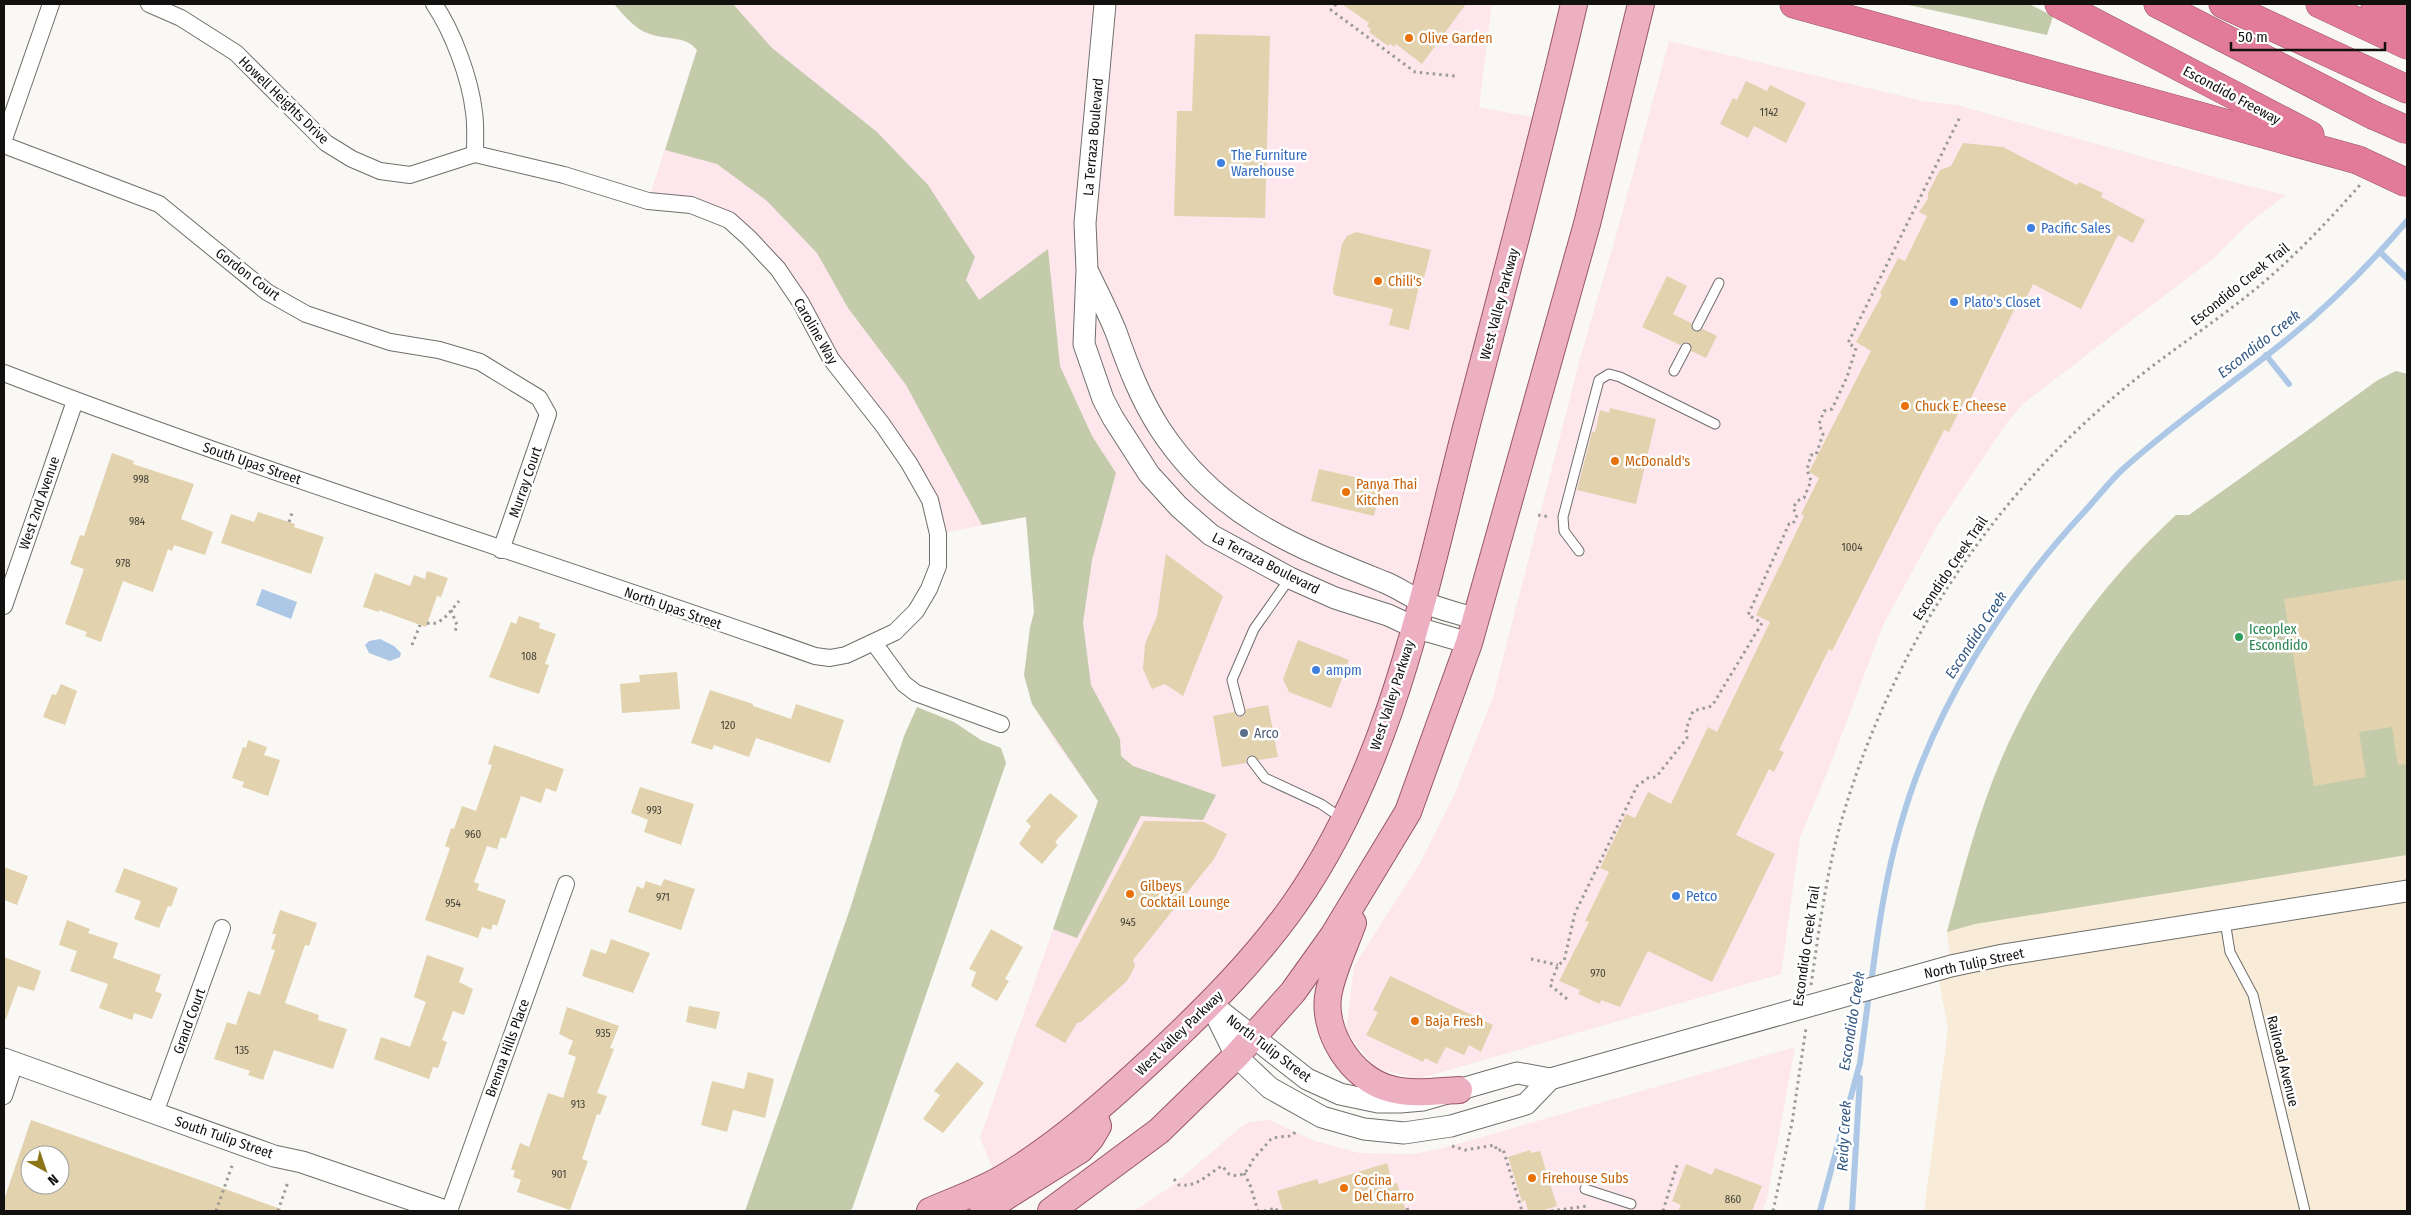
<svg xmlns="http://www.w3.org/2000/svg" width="2411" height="1215" viewBox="0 0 2411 1215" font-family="'Fira Sans Condensed',sans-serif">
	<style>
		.commercial { fill: #fde7ec }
		.industrial { fill: #f8ecd8 }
		.green { fill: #c3cbab }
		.water { fill: #adc7e6 }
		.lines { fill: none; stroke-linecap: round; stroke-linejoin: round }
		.stream { stroke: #adc7e6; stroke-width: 6 }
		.building { fill: #e2d3ae; fill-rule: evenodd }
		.service-casing { stroke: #6f6e6a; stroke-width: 11 }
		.minor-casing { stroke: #6f6e6a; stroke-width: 18 }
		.tertiary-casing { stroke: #6f6e6a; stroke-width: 23 }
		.primary-casing { stroke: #995669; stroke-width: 28 }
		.motorway-casing { stroke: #995669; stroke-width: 29 }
		.path { stroke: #9b9a97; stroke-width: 3; stroke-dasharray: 2.5 4; stroke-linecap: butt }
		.service { stroke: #fff; stroke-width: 9 }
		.minor { stroke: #fff; stroke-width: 16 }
		.tertiary { stroke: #fff; stroke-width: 21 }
		.primary { stroke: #edb0c2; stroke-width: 26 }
		.motorway { stroke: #e17b99; stroke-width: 28 }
		.motorway-bridge-casing { stroke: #995669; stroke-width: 29; stroke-linecap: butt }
		.motorway-bridge { stroke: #e17b99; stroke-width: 28 }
		.food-dot { fill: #e8710a; stroke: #fff; stroke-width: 2 }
		.shop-dot { fill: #3f7fe0; stroke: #fff; stroke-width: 2 }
		.leisure-dot { fill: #2e9e5b; stroke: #fff; stroke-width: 2 }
		.service-dot { fill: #5c6f8a; stroke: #fff; stroke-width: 2 }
		.labels { text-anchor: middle; stroke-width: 5; stroke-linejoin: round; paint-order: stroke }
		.number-label { font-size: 11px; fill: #464238 }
		.food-label { font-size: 14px; fill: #c56008; stroke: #fff; text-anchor: start }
		.street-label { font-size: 14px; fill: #121110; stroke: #fff }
		.shop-label { font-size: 14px; fill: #366cbe; stroke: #fff; text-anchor: start }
		.leisure-label { font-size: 14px; fill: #27864d; stroke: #fff; text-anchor: start }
		.service-label { font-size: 14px; fill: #4e5e75; stroke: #fff; text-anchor: start }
		.water-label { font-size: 15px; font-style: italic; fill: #335883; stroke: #fff }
	</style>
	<rect width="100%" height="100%" fill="#f9f8f4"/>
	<!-- commercial -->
	<g class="commercial">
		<path d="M614,4H1492L1479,107L1547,120L1367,767L1266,941L998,1181L980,1138L1098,801L1054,740L1032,704L1024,675L1030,628L1034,612L1026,517L938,534L930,500L801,303L729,220L648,201L697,50L692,44L686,41L650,35L639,29Z"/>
		<path d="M1669,41L1923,101L1957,105L2229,181L2286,195L2248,224L2215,257L2025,402L2006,424L1936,528L1883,625L1833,758L1800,838L1781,974L1418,1079L1375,1068L1346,1031L1354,966L1420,863L1456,791L1493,697L1581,355L1617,232Z"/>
		<path d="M1795,1047L1767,1199L1762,1211H1134L1173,1185L1241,1127L1249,1122L1270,1120L1312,1140L1359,1153L1413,1154L1447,1147Z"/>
	</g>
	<!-- industrial -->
	<path class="industrial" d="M2396,371L2407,374V1211H1924L1948,1029L1937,970L1951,966L1947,932L1962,875L1989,790L2009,741L2033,698L2055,659L2105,589L2144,545L2176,515H2189L2378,380Z"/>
	<!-- green -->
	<g class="green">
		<path d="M614,4H733L772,48L877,132L928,185L975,257L966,280L979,300L1048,249L1060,366L1092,436L1116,473L1092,560L1083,623L1091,685L1120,739L1121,756L1133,766L1216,795L1203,820L1141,816L1077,938L1053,929L1098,801L1032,704L1024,675L1030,628L1034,612L1026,517L982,525L906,385L848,308L817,253L767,201L717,164L665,150L697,50C685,35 666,40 650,34C634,29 624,15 614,4Z"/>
		<path d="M1904,4H2029L2053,16L2047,35Z"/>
		<path d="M2396,371L2407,374V855L1975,924L1947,932C1964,868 1981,802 2009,742C2049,656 2107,579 2176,515H2189L2378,380Z"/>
		<path d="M917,707L954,722L981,740L1001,748L1006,763L852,1209L847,1211H745L850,909L904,736Z"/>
	</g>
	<!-- water -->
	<g class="water">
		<path d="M262,589L297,602L291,619L256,605Z"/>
		<path d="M380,639L394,646L401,653L400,657L390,661L369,653L365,645L369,641Z"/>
	</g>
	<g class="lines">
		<!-- stream -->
		<g class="stream">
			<path d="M2380,252L2407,278"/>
			<path d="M2266,355L2289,384"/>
			<path d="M1871,984C1878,930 1885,879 1900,827C1932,711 2003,599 2084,512C2097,498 2109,482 2123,469C2176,421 2235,382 2290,337C2333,302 2371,263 2407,221"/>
			<path d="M1820,1211L1860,1063L1869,994"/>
			<path d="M1852,1211L1860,1078"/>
		</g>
	</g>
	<!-- building -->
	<g class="building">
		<path d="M1342,4H1466L1422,64L1396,44L1394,47L1390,44L1388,46L1369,32L1371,29L1367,26L1369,23Z"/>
		<path d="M1195,34L1270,36L1265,218L1174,216L1177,111H1192Z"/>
		<path d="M1746,81L1767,91L1770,85L1806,103L1786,143L1754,126L1748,138L1720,124L1733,98L1737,100Z"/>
		<path d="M1963,143L2003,147L2077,185L2079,182L2103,193L2101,197L2145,220L2133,243L2118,235L2081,309L2033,284L2023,305L2018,302L1970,400L1966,398L1949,432L1944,430L1832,651L1829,649L1779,750L1784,752L1774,772L1769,769L1736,835L1775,854L1712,982L1648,951L1620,1007L1601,1000L1600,1004L1578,994L1580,990L1559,981L1589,922L1585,921L1609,872L1600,868L1626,814L1635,818L1648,792L1671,804L1708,727L1717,732L1770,622L1756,615L1804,516L1801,514L1819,478L1809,472L1871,351L1856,342L1882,295L1880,293L1898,258L1905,261L1927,216L1919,212L1928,199V193L1940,170L1951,166Z"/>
		<path d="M1356,232L1431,250L1424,278L1421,277L1409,330L1389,325L1393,309L1334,295L1333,289L1342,244L1347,236Z"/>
		<path d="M1667,276L1687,286L1673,314L1691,323L1692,329L1695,332L1703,329L1717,336L1706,358L1691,351V345L1688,342L1683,343L1680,345L1642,327Z"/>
		<path d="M1610,408L1656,419L1636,504L1577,490L1592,432H1595L1600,410L1609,413Z"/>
		<path d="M112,453L134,461L133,464L194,484L181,519L213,532L205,555L174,545L172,551L168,549L153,592L123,581L101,642L85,636L87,632L65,624L84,569L70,564L80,535L84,536Z"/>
		<path d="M1319,469L1381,483L1374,516L1311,501Z"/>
		<path d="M258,512L295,524L294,527L324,537L311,574L221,543L231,514L254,522Z"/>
		<path d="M1166,554L1223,596L1183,696L1165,684L1152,689L1143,669L1145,644L1157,616Z"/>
		<path d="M427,571L448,578L441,597L437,596L426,627L379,610V612L363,607L375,573L410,586L414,575L425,579Z"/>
		<path d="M2407,579V764L2398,765L2392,727L2359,732L2366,777L2314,786L2284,599Z"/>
		<path d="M519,616L540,623L539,628L556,634L545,664L549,665L539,694L489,677L511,622L516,624Z"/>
		<path d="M1298,640L1349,660L1331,708L1289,692L1283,679Z"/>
		<path d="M677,672L680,709L622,713L620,684L640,682L639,675Z"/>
		<path d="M61,684L77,691L65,725L43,717L52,694L56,695Z"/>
		<path d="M710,690L753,704V706L791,719L796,704L844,720L830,763L756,738L749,757L714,745L712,750L691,743Z"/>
		<path d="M1268,705L1278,757L1259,760L1251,755L1246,758V763L1222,767L1213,716L1234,712L1236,716L1241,717L1245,715L1246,709Z"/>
		<path d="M248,740L267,747L264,755L280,760L268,796L242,787L244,782L232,778L243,747L246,748Z"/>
		<path d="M494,745L564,769L556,792L546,788L541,803L521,796L506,839L501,837L497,849L487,846L474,882L479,884L477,890L506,900L497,926L493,924L491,930L482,927L478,938L425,920L450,848L445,846L451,828L454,829L462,806L476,811L492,765L488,764Z"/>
		<path d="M640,787L694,804L681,845L644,832L648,820L631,813Z"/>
		<path d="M1050,793L1078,816L1055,842L1058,845L1042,864L1019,844L1031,826L1026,821Z"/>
		<path d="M1144,821L1204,822L1227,834L1214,859L1133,960L1135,966L1127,981L1081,1022L1077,1023L1065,1043L1035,1026Z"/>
		<path d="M4,867L28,876L17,905L4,900Z"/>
		<path d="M124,868L178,888L171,907L168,906L159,928L134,919L141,901L115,892Z"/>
		<path d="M664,879L695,889L681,930L628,912L637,886L643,889L646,881L661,886Z"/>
		<path d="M280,910L317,923L309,946L305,945L285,1003L319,1015L318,1020L347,1029L333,1069L274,1050L263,1080L248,1075L250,1071L214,1059L227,1022L236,1025L248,991L260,995L275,950L271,949L276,934H272Z"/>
		<path d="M67,920L90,929L88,933L118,943L113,958L161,975L155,991L162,994L152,1019L134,1013L132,1020L99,1008L108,984L70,971L77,951L59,945Z"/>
		<path d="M991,929L1023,947L1005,979L1009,981L997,1001L971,986L976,972L969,969Z"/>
		<path d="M611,939L650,953L633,993L582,976L591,949L606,954Z"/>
		<path d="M427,955L464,968L459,982L473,989L464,1015L453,1011L442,1040L447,1042L438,1068L433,1067L429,1079L374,1059L381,1037L410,1047L426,1002L414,997Z"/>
		<path d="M4,957L41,971L34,991L18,986L6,1019H4Z"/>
		<path d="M1390,976L1493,1025L1481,1052L1469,1045L1464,1055L1446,1047L1437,1064L1425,1058L1423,1062L1366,1035L1378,1012L1373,1010Z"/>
		<path d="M689,1006L720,1012L716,1029L686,1022Z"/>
		<path d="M567,1007L619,1026L610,1048L614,1049L597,1093L607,1096L600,1115L597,1114L582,1159L588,1161L570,1210L517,1192L521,1180L513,1177L515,1171L511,1169L520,1143L529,1147L548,1093L563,1098L576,1057L568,1054L573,1041L559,1034Z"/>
		<path d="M957,1062L984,1083L943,1133L923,1119L940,1095L934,1091Z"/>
		<path d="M748,1072L774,1079L765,1118L733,1110L727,1132L701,1125L712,1081L744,1089Z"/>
		<path d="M31,1120L281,1209V1211H4V1200ZM30,1155H60V1185H30Z"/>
		<path d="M1530,1150L1531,1153L1540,1151L1557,1206L1541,1211H1528L1525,1200L1522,1202L1508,1157Z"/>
		<path d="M1387,1163L1393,1184L1397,1183L1406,1211H1283L1277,1191L1317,1179L1319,1184Z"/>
		<path d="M1686,1164L1712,1175L1715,1168L1762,1186L1752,1211H1678L1681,1205L1672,1201Z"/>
	</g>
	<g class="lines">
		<!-- service casing -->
		<g class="service-casing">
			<g id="service">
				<path d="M1697,326L1719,283"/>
				<path d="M1674,371L1686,348"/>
				<path d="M1579,551L1564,531L1563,517L1599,380L1609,374L1620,377L1715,424"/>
				<path d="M1240,711L1232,680L1254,629L1290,578"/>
				<path d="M1252,761L1265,778L1321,804L1343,819"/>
				<path d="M2225,921L2230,952L2253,995L2305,1211"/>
				<path d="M1585,1189L1631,1204"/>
			</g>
		</g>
		<!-- minor casing -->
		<g class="minor-casing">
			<g id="minor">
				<path d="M434,4C453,32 470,78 474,112C476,125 475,140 475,154"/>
				<path d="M4,139L51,4"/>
				<path d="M4,145L159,204L267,292L306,314L390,342L439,350L480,362L539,398L548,414L501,550"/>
				<path d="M4,373C271,476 545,560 815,656L830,658L846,655L895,632L916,611L929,589L938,566V534L930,500L909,463L882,424L831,359L801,303L778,269L749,238L729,220L691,205L648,201L564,175L475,154L410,175L380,171L352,159L326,143L236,53L181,18L149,4"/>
				<path d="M4,606L75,401"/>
				<path d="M874,643L904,684L916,693L1001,724"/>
				<path d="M4,1096L15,1063"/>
				<path d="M155,1113L222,928"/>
				<path d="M449,1211L566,884"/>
			</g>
		</g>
		<!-- tertiary casing -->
		<g class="tertiary-casing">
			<g id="tertiary">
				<path d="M1105,4L1085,223L1087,270L1084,344L1103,399L1113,418L1149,474L1179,507L1211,535L1290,578L1335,598L1388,615L1414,627L1469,643"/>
				<path d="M1089,274C1098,293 1108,312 1116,332C1128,366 1140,398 1160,429C1217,516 1292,545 1384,582C1397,587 1409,596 1421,601C1438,609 1458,613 1476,619"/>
				<path d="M1211,1004L1307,1079L1340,1094L1378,1102H1400L1423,1100L1517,1073L1550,1079L1951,966L2003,955L2407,891"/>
				<path d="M1212,1007L1236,1056L1270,1088L1322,1117L1364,1129L1404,1133L1451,1126L1526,1104L1550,1079"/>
				<path d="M4,1059L274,1156L302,1162L445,1211"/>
			</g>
		</g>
		<!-- primary casing -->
		<g class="primary-casing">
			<g id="primary">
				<path d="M1353,923C1345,945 1334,968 1329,991C1320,1030 1352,1080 1391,1089C1413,1095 1437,1091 1459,1090"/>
				<path d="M930,1211C955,1200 984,1190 1008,1175C1063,1141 1111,1098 1158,1054C1207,1008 1255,960 1294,905C1392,765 1424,591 1466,428C1503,287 1541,146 1574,4"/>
				<path d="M983,1211L1080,1150L1091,1138L1098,1126L1094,1114"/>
				<path d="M1051,1211L1159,1131L1236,1056L1293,992L1333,936L1408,812L1469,643L1587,224L1641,4"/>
			</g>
		</g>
		<!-- motorway casing -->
		<g class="motorway-casing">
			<g id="motorway">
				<path d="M1794,4L2358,160"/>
				<path d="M2059,4L2310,135"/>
				<path d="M2158,4L2373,115"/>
				<path d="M2223,4L2407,89"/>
				<path d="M2320,4L2407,45"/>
				<path d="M2375,4L2407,18"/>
			</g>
		</g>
		<!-- path -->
		<g class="path">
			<path d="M1336,4L1331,10L1415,72L1455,76"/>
			<path d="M1538,515L1550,517"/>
			<path d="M289,522L293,510"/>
			<path d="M451,610L457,625L455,632"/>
			<path d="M427,623C441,627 451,610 459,601"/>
			<path d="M412,645L420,625"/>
			<path d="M1531,959L1558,965"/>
			<path d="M1811,985C1819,930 1826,875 1841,822C1889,656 1987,502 2120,392C2166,353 2218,321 2264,282C2299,252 2329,220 2360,185"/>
			<path d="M1567,999L1550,985L1558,965L1564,961L1575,913L1637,786L1648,778L1656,777L1687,738L1686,729L1693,711L1712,706L1762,623L1748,615L1789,524H1793L1797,515L1793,508L1797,501L1804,498L1811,481L1807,470L1811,455H1816L1823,434L1819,424L1824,411L1832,409L1847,377L1856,348L1848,343L1960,117"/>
			<path d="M1452,1146L1465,1150L1495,1145L1497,1151L1503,1149L1522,1211"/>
			<path d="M1244,1173L1250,1185L1258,1211"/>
			<path d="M1174,1179L1179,1185C1199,1187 1207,1174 1222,1166L1229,1174C1242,1179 1248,1171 1252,1161C1253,1159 1268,1143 1270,1140C1277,1135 1286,1138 1293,1135L1297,1129"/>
			<path d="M1407,1208L1408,1211"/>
			<path d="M216,1211L233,1163"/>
			<path d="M278,1211L288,1182"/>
			<path d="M1264,1211L1276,1208L1277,1211"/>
			<path d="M1551,1211L1587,1206"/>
			<path d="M1663,1211L1677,1165"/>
			<path d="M1773,1211L1792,1123L1806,1028"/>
		</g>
		<!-- service -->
		<use href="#service" class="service"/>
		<!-- minor -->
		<use href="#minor" class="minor"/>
		<!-- tertiary -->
		<use href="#tertiary" class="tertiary"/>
		<!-- primary -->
		<use href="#primary" class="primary"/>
		<!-- motorway -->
		<use href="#motorway" class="motorway"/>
		<!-- motorway-bridge casing -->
		<g class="motorway-bridge-casing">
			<g id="motorway-bridge">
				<path d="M2373,115L2407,130"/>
				<path d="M2358,160L2407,183"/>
			</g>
		</g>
		<!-- motorway-bridge -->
		<use href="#motorway-bridge" class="motorway-bridge"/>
	</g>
	<!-- markers -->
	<g class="food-dot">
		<circle cx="1409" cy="38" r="5"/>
		<circle cx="1378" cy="281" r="5"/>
		<circle cx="1905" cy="406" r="5"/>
		<circle cx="1615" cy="461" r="5"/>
		<circle cx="1346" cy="492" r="5"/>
		<circle cx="1130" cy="894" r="5"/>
		<circle cx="1415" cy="1021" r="5"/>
		<circle cx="1532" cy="1178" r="5"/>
		<circle cx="1344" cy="1188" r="5"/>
	</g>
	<g class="shop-dot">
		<circle cx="1221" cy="163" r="5"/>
		<circle cx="2031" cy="228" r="5"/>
		<circle cx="1954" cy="302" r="5"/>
		<circle cx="1316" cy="670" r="5"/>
		<circle cx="1676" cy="896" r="5"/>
	</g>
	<circle class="leisure-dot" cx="2239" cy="637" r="5"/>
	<circle class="service-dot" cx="1244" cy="733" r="5"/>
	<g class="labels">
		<!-- number labels -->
		<g class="number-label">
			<text x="1769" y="116">1142</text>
			<text x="141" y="483">998</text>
			<text x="137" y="525">984</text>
			<text x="1852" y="551">1004</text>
			<text x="123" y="567">978</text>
			<text x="529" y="660">108</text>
			<text x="728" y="729">120</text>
			<text x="654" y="814">993</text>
			<text x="473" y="838">960</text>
			<text x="663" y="901">971</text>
			<text x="453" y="907">954</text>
			<text x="1128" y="926">945</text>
			<text x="1598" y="977">970</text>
			<text x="603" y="1037">935</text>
			<text x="242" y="1054">135</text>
			<text x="578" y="1108">913</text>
			<text x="559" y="1178">901</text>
			<text x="1733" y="1203">860</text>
		</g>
		<!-- food labels -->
		<g class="food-label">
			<text x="1419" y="43">Olive Garden</text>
			<text x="1388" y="286">Chili's</text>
			<text x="1915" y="411">Chuck E. Cheese</text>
			<text x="1625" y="466">McDonald's</text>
			<text x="1356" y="489">Panya Thai<tspan x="1356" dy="16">Kitchen</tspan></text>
			<text x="1140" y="891">Gilbeys<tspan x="1140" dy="16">Cocktail Lounge</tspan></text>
			<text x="1425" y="1026">Baja Fresh</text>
			<text x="1542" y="1183">Firehouse Subs</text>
			<text x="1354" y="1185">Cocina<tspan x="1354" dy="16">Del Charro</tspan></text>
		</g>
		<!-- street labels -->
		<g class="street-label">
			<text transform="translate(2232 95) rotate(28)" y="5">Escondido Freeway</text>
			<text transform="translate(284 100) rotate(44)" y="5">Howell Heights Drive</text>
			<text transform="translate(1093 137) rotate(-85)" y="5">La Terraza Boulevard</text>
			<text transform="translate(248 274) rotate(37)" y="5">Gordon Court</text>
			<text transform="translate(2240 284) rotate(-39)" y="5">Escondido Creek Trail</text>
			<text transform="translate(1499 304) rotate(-75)" y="5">West Valley Parkway</text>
			<text transform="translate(816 331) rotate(60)" y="5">Caroline Way</text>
			<text transform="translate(252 463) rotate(19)" y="5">South Upas Street</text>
			<text transform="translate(525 482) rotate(-71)" y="5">Murray Court</text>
			<text transform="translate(39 503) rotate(-71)" y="5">West 2nd Avenue</text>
			<text transform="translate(1266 563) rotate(27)" y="5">La Terraza Boulevard</text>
			<text transform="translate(1950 568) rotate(-56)" y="5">Escondido Creek Trail</text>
			<text transform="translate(673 608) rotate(19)" y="5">North Upas Street</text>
			<text transform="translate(1392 695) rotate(-72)" y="5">West Valley Parkway</text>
			<text transform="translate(1806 946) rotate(-82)" y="5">Escondido Creek Trail</text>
			<text transform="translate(1974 963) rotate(-12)" y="5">North Tulip Street</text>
			<text transform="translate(189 1021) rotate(-70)" y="5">Grand Court</text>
			<text transform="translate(1179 1033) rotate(-44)" y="5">West Valley Parkway</text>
			<text transform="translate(507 1048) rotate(-70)" y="5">Brenna Hills Place</text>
			<text transform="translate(1269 1048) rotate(37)" y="5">North Tulip Street</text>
			<text transform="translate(2283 1061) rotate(76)" y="5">Railroad Avenue</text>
			<text transform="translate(224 1137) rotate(19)" y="5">South Tulip Street</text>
		</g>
		<!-- shop labels -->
		<g class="shop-label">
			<text x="1231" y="160">The Furniture<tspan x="1231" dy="16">Warehouse</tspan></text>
			<text x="2041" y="233">Pacific Sales</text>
			<text x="1964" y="307">Plato's Closet</text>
			<text x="1326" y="675">ampm</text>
			<text x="1686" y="901">Petco</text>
		</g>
		<!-- leisure labels -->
		<g class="leisure-label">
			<text x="2249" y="634">Iceoplex<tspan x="2249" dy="16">Escondido</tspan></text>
		</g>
		<!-- service labels -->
		<g class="service-label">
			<text x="1254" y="738">Arco</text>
		</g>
		<!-- water labels -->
		<g class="water-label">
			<text transform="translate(2259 344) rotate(-38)" y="5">Escondido Creek</text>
			<text transform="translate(1976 635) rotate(-57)" y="5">Escondido Creek</text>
			<text transform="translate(1852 1021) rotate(-81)" y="5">Escondido Creek</text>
			<text transform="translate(1844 1136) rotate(-87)" y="5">Reidy Creek</text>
		</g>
	</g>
	<!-- border -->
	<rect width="2411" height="1215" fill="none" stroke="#121110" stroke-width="10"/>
	<!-- north arrow -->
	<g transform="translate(45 1170) rotate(140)"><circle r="24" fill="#ffffff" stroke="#a0a09f"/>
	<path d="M0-4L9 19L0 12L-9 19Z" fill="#8c7519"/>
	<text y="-8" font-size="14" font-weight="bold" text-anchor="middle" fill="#121110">N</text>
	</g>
	<!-- scale -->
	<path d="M2231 42v8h154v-8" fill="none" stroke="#121110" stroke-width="2.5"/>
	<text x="2238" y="42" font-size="15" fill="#121110" stroke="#ffffff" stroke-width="4" paint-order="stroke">50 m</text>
</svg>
